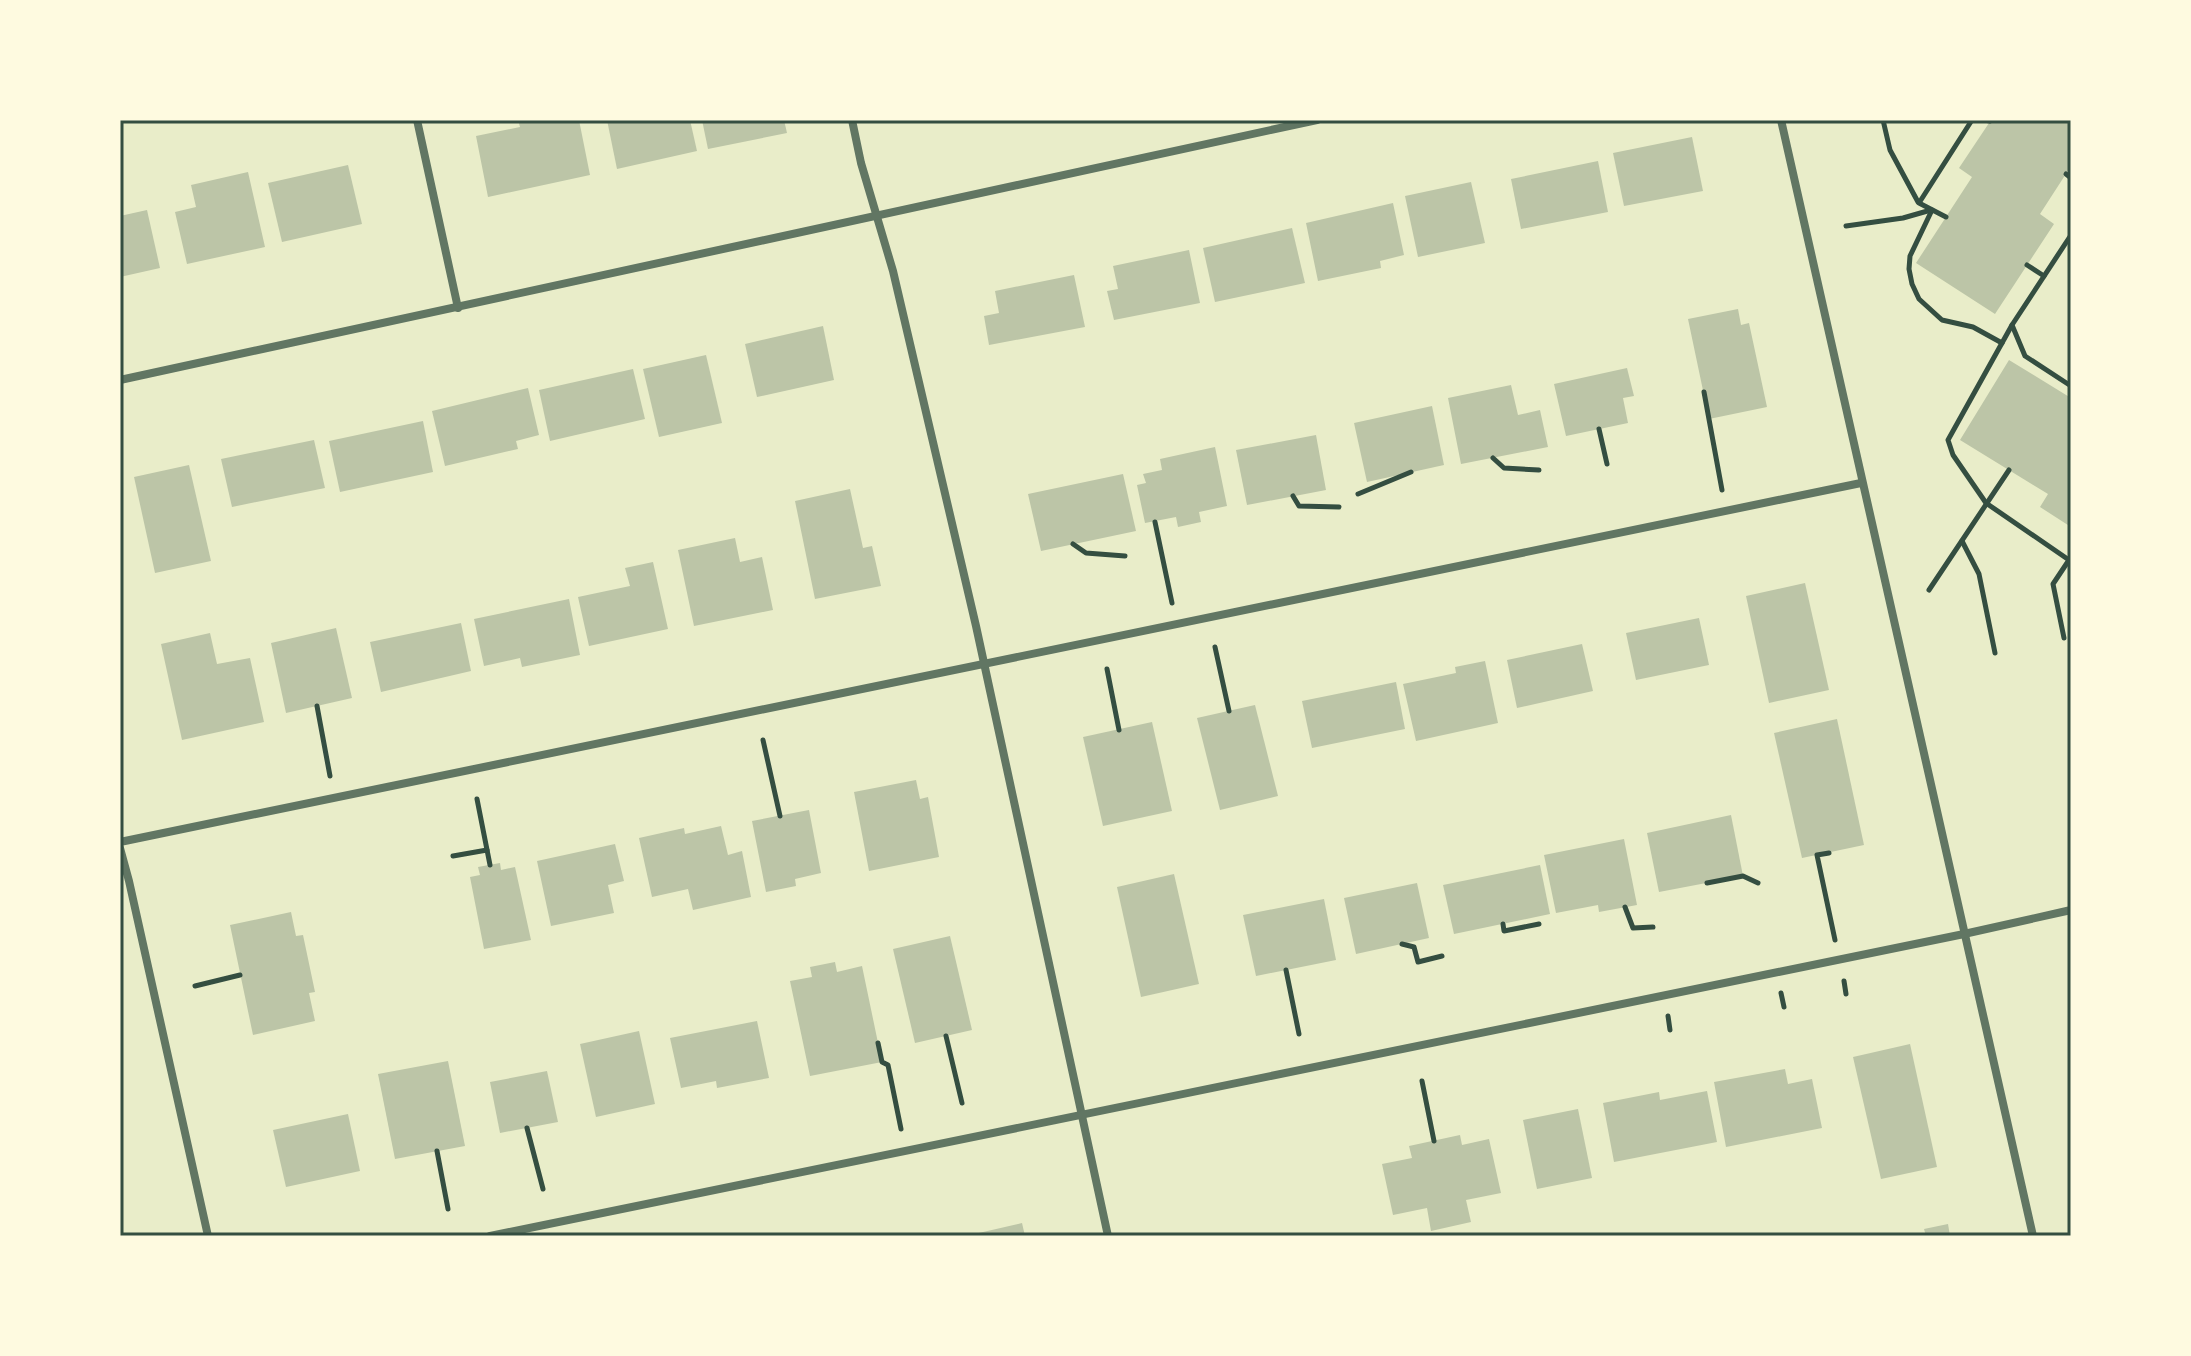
<svg xmlns="http://www.w3.org/2000/svg" width="2191" height="1356" viewBox="0 0 2191 1356" font-family="'Alegreya Sans',sans-serif">
	<style>
		.building { fill: #bcc5a7 }
		.lines { fill: none; stroke-linecap: round; stroke-linejoin: round }
		.path { stroke: #344e41; stroke-width: 5 }
		.minor { stroke: #617663; stroke-width: 8 }
		.neatline { fill: none; stroke: #344e41; stroke-width: 3 }
	</style>
	<rect width="100%" height="100%" fill="#e9edc9"/>
	<!-- building -->
	<g class="building">
		<path d="M518,120H579L590,175L488,197L476,136L520,127Z"/>
		<path d="M607,120H690L697,151L617,169Z"/>
		<path d="M702,120H784L787,133L708,149Z"/>
		<path d="M1991,120H2071V166L2040,214L2054,224L1995,314L1916,263L1972,177L1959,168Z"/>
		<path d="M1692,137L1703,191L1624,206L1613,153Z"/>
		<path d="M1598,161L1608,212L1521,229L1511,179Z"/>
		<path d="M348,165L362,224L282,242L268,183Z"/>
		<path d="M248,172L265,247L187,264L175,212L196,207L191,185Z"/>
		<path d="M1471,182L1485,243L1418,257L1405,196Z"/>
		<path d="M1393,203L1404,255L1380,261L1381,268L1318,281L1306,223Z"/>
		<path d="M147,210L160,268L120,277V216Z"/>
		<path d="M1292,228L1305,283L1215,302L1203,248Z"/>
		<path d="M1189,250L1200,303L1114,320L1107,291L1118,289L1113,266Z"/>
		<path d="M1074,275L1085,327L989,345L984,316L999,313L995,291Z"/>
		<path d="M1738,309L1741,325L1749,323L1767,407L1709,419L1688,319Z"/>
		<path d="M823,326L834,380L757,397L745,344Z"/>
		<path d="M706,355L722,423L659,437L643,369Z"/>
		<path d="M2009,360L2071,398V527L2040,507L2048,494L1960,440Z"/>
		<path d="M1627,368L1634,396L1623,398L1628,423L1566,436L1554,384Z"/>
		<path d="M633,369L645,419L550,441L539,390Z"/>
		<path d="M1511,385L1518,415L1540,410L1548,447L1461,464L1448,398Z"/>
		<path d="M528,388L539,435L516,441L518,449L445,466L432,411Z"/>
		<path d="M1432,406L1444,465L1367,482L1354,423Z"/>
		<path d="M423,421L433,472L340,492L329,441Z"/>
		<path d="M1316,435L1326,490L1247,505L1236,450Z"/>
		<path d="M314,440L325,488L232,507L221,459Z"/>
		<path d="M1215,447L1227,506L1199,512L1201,522L1178,527L1176,517L1145,523L1137,485L1146,483L1143,474L1162,470L1160,459Z"/>
		<path d="M189,465L211,561L155,573L134,477Z"/>
		<path d="M1123,474L1136,531L1041,551L1028,494Z"/>
		<path d="M850,489L863,548L872,546L881,586L815,599L795,501Z"/>
		<path d="M735,538L740,562L762,557L773,610L694,626L678,550Z"/>
		<path d="M653,562L668,629L589,646L578,597L630,586L625,568Z"/>
		<path d="M1805,583L1829,690L1769,703L1746,596Z"/>
		<path d="M569,599L580,655L522,667L520,658L484,666L474,619Z"/>
		<path d="M1699,618L1709,665L1636,680L1626,633Z"/>
		<path d="M461,623L471,671L381,692L370,642Z"/>
		<path d="M336,628L352,698L286,713L271,643Z"/>
		<path d="M210,633L217,664L250,658L264,722L182,740L161,644Z"/>
		<path d="M1582,644L1593,691L1517,708L1507,660Z"/>
		<path d="M1485,661L1498,723L1416,741L1403,684L1456,673L1455,667Z"/>
		<path d="M1396,682L1405,729L1312,748L1302,701Z"/>
		<path d="M1255,705L1278,796L1220,810L1197,718Z"/>
		<path d="M1837,719L1864,845L1802,858L1774,733Z"/>
		<path d="M1152,722L1172,811L1103,826L1083,737Z"/>
		<path d="M916,780L920,799L928,797L939,857L869,871L854,792Z"/>
		<path d="M809,810L821,873L795,879L796,886L766,892L752,821Z"/>
		<path d="M1731,815L1743,876L1659,892L1647,833Z"/>
		<path d="M721,826L728,855L742,851L751,897L693,910L688,889L652,897L639,838L684,828L685,834Z"/>
		<path d="M1624,839L1637,905L1599,912L1598,905L1556,913L1544,855Z"/>
		<path d="M615,844L624,881L608,885L614,913L551,926L537,861Z"/>
		<path d="M500,863L501,870L515,867L531,940L484,949L470,877L480,875L478,867Z"/>
		<path d="M1540,865L1550,914L1454,934L1443,885Z"/>
		<path d="M1174,874L1199,984L1141,997L1117,887Z"/>
		<path d="M1417,883L1429,938L1356,954L1344,898Z"/>
		<path d="M1324,899L1336,960L1256,976L1243,915Z"/>
		<path d="M291,912L296,936L303,935L315,992L309,993L315,1021L253,1035L230,925Z"/>
		<path d="M950,936L972,1030L915,1043L893,949Z"/>
		<path d="M835,962L837,972L862,966L882,1062L810,1076L790,981L812,977L810,967Z"/>
		<path d="M757,1021L769,1078L717,1088L716,1081L681,1088L670,1038Z"/>
		<path d="M639,1031L655,1104L596,1117L580,1044Z"/>
		<path d="M1910,1044L1937,1167L1881,1179L1853,1057Z"/>
		<path d="M448,1061L465,1146L395,1159L378,1074Z"/>
		<path d="M1785,1069L1788,1084L1812,1079L1822,1128L1726,1147L1714,1082Z"/>
		<path d="M547,1071L558,1122L500,1133L490,1082Z"/>
		<path d="M1707,1091L1717,1142L1614,1162L1603,1103L1659,1092L1660,1100Z"/>
		<path d="M1578,1109L1592,1178L1537,1189L1523,1120Z"/>
		<path d="M348,1114L360,1171L286,1187L273,1130Z"/>
		<path d="M1460,1135L1462,1145L1489,1139L1501,1193L1466,1200L1471,1222L1431,1231L1427,1208L1393,1215L1382,1164L1412,1158L1409,1146Z"/>
		<path d="M1022,1223L1025,1236H970V1235Z"/>
		<path d="M1948,1224L1950,1236H1926L1924,1229Z"/>
	</g>
	<g class="lines">
		<!-- path -->
		<g class="path">
			<path d="M1883,120L1890,150L1918,202"/>
			<path d="M1984,120L1990,121"/>
			<path d="M2066,174L2071,178"/>
			<path d="M1932,210L1910,256L1909,269L1912,284L1919,299L1942,320L1973,327L2002,343"/>
			<path d="M1946,217L1919,203L1972,120"/>
			<path d="M1846,226L1903,218L1931,210"/>
			<path d="M2071,235L2012,325L2025,356L2071,386"/>
			<path d="M2027,265L2044,276"/>
			<path d="M2012,325L1948,440L1953,455L1986,503L2069,560L2053,584L2064,638"/>
			<path d="M1704,392L1722,490"/>
			<path d="M1599,429L1607,464"/>
			<path d="M1493,458L1504,468L1539,470"/>
			<path d="M1358,494L1411,472"/>
			<path d="M1293,496L1299,506L1339,507"/>
			<path d="M1155,522L1172,603"/>
			<path d="M1962,541L1979,574L1995,653"/>
			<path d="M1073,544L1086,553L1125,556"/>
			<path d="M1929,590L2009,470"/>
			<path d="M1215,647L1229,711"/>
			<path d="M1107,669L1119,730"/>
			<path d="M317,706L330,776"/>
			<path d="M763,740L780,816"/>
			<path d="M477,799L490,865"/>
			<path d="M1829,853L1817,855L1835,940"/>
			<path d="M453,856L487,850"/>
			<path d="M1707,883L1743,876L1758,883"/>
			<path d="M1625,907L1633,928L1653,927"/>
			<path d="M1503,924L1504,931L1539,924"/>
			<path d="M1402,944L1414,947L1418,962L1442,956"/>
			<path d="M1286,970L1299,1034"/>
			<path d="M1844,981L1846,994"/>
			<path d="M195,986L240,975"/>
			<path d="M1781,993L1784,1007"/>
			<path d="M1668,1016L1670,1030"/>
			<path d="M946,1036L962,1103"/>
			<path d="M878,1043L882,1062L888,1065L901,1129"/>
			<path d="M1422,1081L1434,1141"/>
			<path d="M527,1128L543,1189"/>
			<path d="M437,1151L448,1209"/>
		</g>
		<!-- minor -->
		<g class="minor">
			<path d="M417,120L458,308"/>
			<path d="M852,120L861,163L893,271L976,626L1108,1236"/>
			<path d="M1781,120L2033,1236"/>
			<path d="M120,380L1317,120"/>
			<path d="M120,842L1861,483"/>
			<path d="M120,848L129,881L208,1236"/>
			<path d="M490,1236L1964,934L2071,910"/>
		</g>
	</g>
	<!-- border -->
	<rect width="2191" height="1356" fill="none" stroke="#fefae0" stroke-width="244"/>
	<rect x="122" y="122" width="1947" height="1112" class="neatline"/>
</svg>
